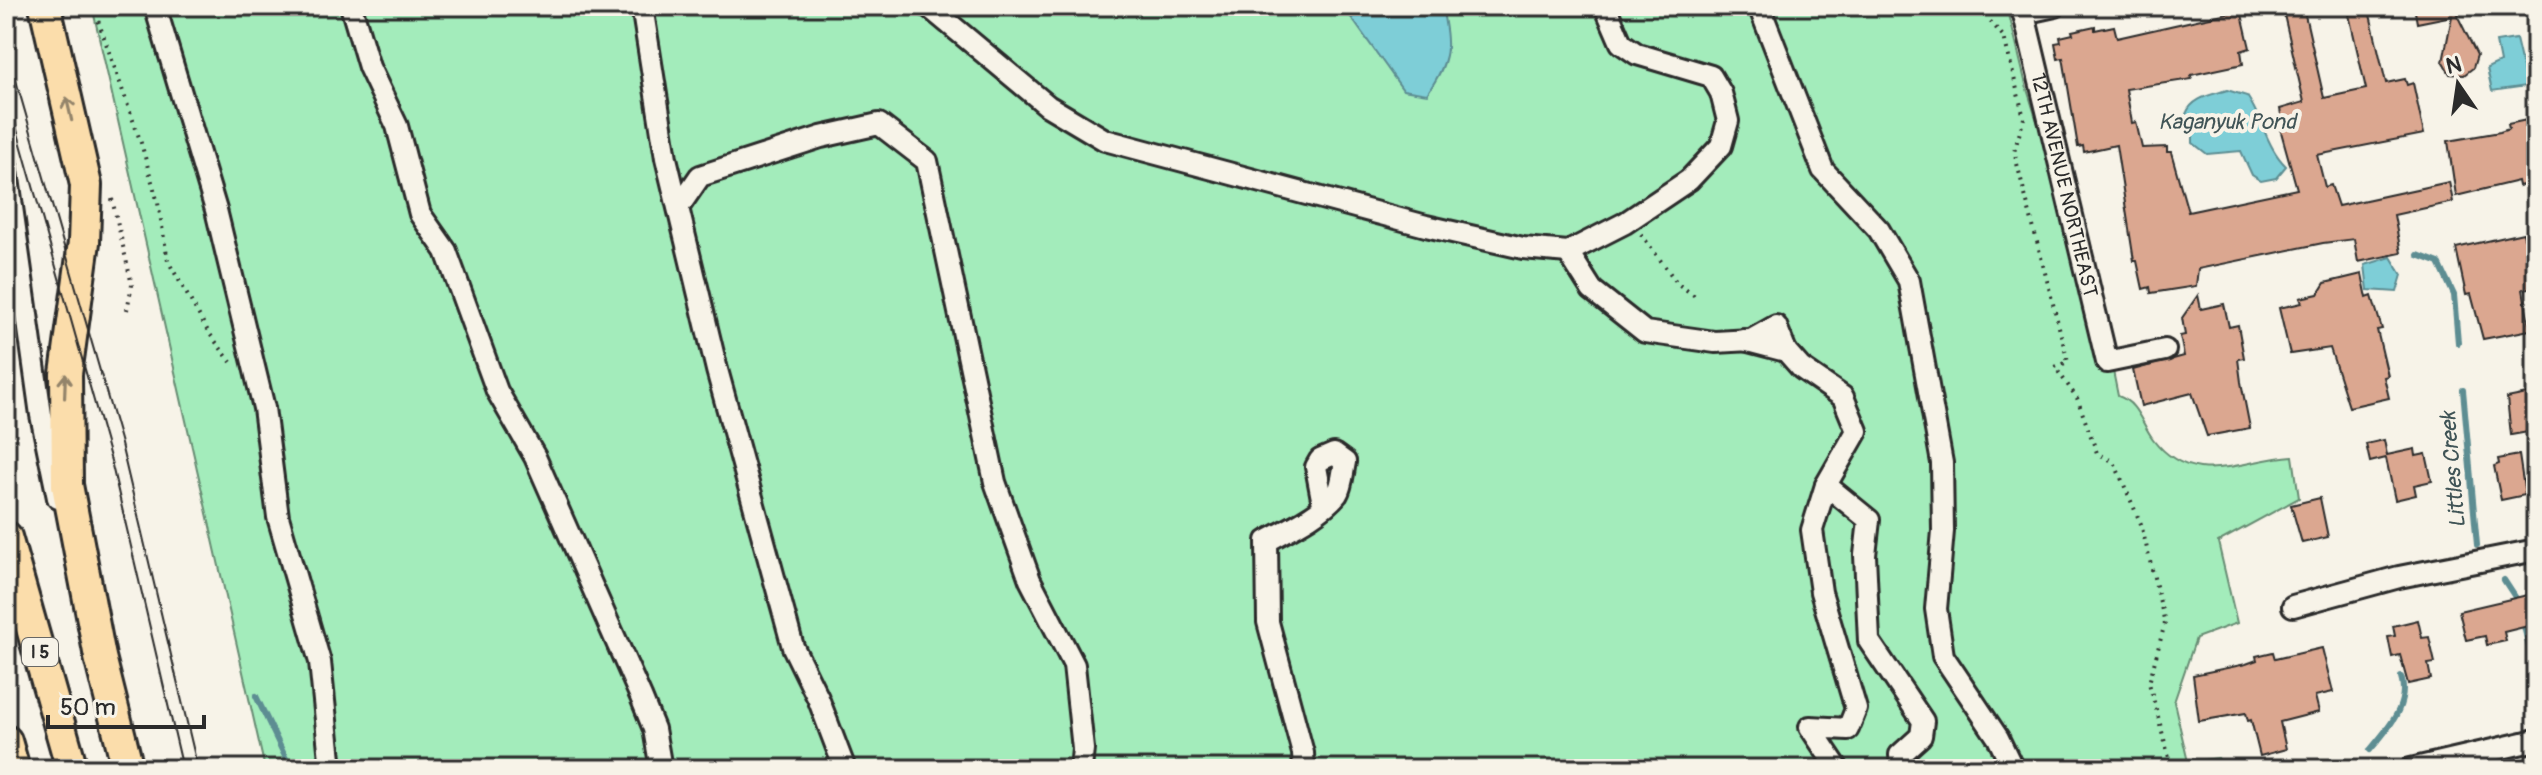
<svg xmlns="http://www.w3.org/2000/svg" width="2542" height="775" viewBox="0 0 2542 775" font-family="Pangolin,sans-serif">
	<style>
		.green { fill: #a3ecbb; stroke: #678c73; stroke-width: 2 }
		.water { fill: #7eced7; stroke: #5d8d92; stroke-width: 2 }
		.lines { fill: none; stroke-linecap: round; stroke-linejoin: round }
		.stream { stroke: #5d8d92; stroke-width: 6 }
		.building { fill: #dba790; stroke: #2b2b2b; stroke-width: 2 }
		.minor-casing { stroke: #2b2b2b; stroke-width: 26 }
		.highway-casing { stroke: #2b2b2b; stroke-width: 36 }
		.path { stroke: #2b2b2b; stroke-width: 4; stroke-dasharray: 2 6; stroke-linecap: butt }
		.minor { stroke: #f7f3e8; stroke-width: 20 }
		.highway { stroke: #fbddab; stroke-width: 30 }
		.tram { stroke: #2b2b2b; stroke-width: 2 }
		.oneway { stroke: #93846b }
		.labels { text-anchor: middle; stroke-width: 8; stroke-linejoin: round; paint-order: stroke }
		.shield { fill: #f7f3e8; stroke: #686764; stroke-width: 2 }
		.shield-label { font-size: 18px; font-weight: bold; fill: #2b2b2b }
		.street-label { font-size: 20px; fill: #2b2b2b; stroke: #f7f3e8 }
		.water-label { font-size: 22px; font-style: italic; fill: #405456; stroke: #f7f3e8 }
	</style>
	<rect width="100%" height="100%" fill="#f7f3e8"/>
	<filter id="ink" filterUnits="userSpaceOnUse"><feTurbulence type="fractalNoise" baseFrequency=".0125" numOctaves="2"/><feDisplacementMap in="SourceGraphic" scale="16" xChannelSelector="R" yChannelSelector="G"/><feConvolveMatrix kernelMatrix="1 2 1 2 8 2 1 2 1" color-interpolation-filters="sRGB"/></filter>
	<g filter="url(#ink)">
		<!-- green -->
		<path class="green" d="M92,6H2007L2027,89L2110,356L2118,396C2138,403 2141,423 2153,439C2193,491 2241,459 2293,456L2299,498L2218,542L2237,623L2196,638L2174,702L2188,762L2218,758L2226,769H265Z"/>
		<!-- water -->
		<g class="water">
			<path d="M1343,6H1442C1450,49 1451,58 1427,94L1403,90Z"/>
			<path d="M2516,39L2527,86L2492,91L2487,68L2500,62L2496,42Z"/>
			<path d="M2227,90L2247,96C2262,118 2267,148 2286,166L2276,178L2261,181L2252,175L2241,151L2207,154L2193,143V129L2186,114C2192,97 2212,95 2227,90Z"/>
			<path d="M2391,257L2402,275L2397,292L2368,290L2365,265Z"/>
		</g>
		<g class="lines">
			<!-- stream -->
			<g class="stream">
				<path d="M2418,255L2439,263L2454,295L2458,343"/>
				<path d="M6,349L7,353"/>
				<path d="M2463,390L2477,545"/>
				<path d="M2504,580L2519,603"/>
				<path d="M2523,622L2530,651L2536,657"/>
				<path d="M256,696L291,769"/>
				<path d="M2370,750C2387,730 2410,705 2401,677"/>
			</g>
		</g>
		<!-- building -->
		<g class="building">
			<path d="M2282,6H2303L2324,98L2366,89L2347,6H2368L2386,83L2405,79L2407,85L2413,83L2424,134L2317,155L2325,187L2331,185L2338,206L2449,182L2453,202L2394,215L2401,253L2358,262L2354,239L2323,243L2198,269L2196,286L2151,293L2150,287L2143,289L2137,261H2134L2116,145L2084,152L2083,146L2078,147L2064,63L2063,58L2058,59L2055,43L2061,42L2060,37L2073,34L2072,31L2095,26V30L2114,26L2117,38L2241,10L2250,48L2241,51L2243,64L2191,75L2192,79L2126,89L2132,123L2136,122L2142,148L2167,147V152H2171L2188,212L2297,189L2278,121L2282,120L2280,109L2304,102Z"/>
			<path d="M2414,6H2463L2464,13L2457,15L2477,55L2473,68L2464,75L2450,74L2443,62L2452,16L2417,23Z"/>
			<path d="M2536,118V182L2519,186L2518,181L2456,196L2448,141L2500,132L2509,129L2508,124Z"/>
			<path d="M2523,233L2524,238L2536,236V287L2523,289L2530,330L2483,339L2471,294L2466,295L2456,248Z"/>
			<path d="M2362,274L2367,298L2372,296L2382,329L2377,330L2388,376L2384,377L2389,398L2349,407L2330,348L2290,354L2279,308L2302,303L2300,298L2318,294L2325,283Z"/>
			<path d="M2198,295L2201,309L2224,304L2229,327L2238,325L2244,358L2238,359L2241,382L2250,428L2207,436L2192,393L2141,406L2133,370L2184,356L2180,336L2185,335L2182,318Z"/>
			<path d="M2527,394L2534,431L2511,435L2507,398Z"/>
			<path d="M2384,440L2387,455L2415,449L2416,456L2426,454L2432,481L2414,485L2416,495L2395,500L2386,458L2370,462L2366,444Z"/>
			<path d="M2519,455L2525,495L2501,500L2494,466L2499,464L2498,459Z"/>
			<path d="M2320,498L2328,537L2302,543L2291,505Z"/>
			<path d="M2536,593V624L2504,632L2506,641L2487,645L2485,636L2466,640L2459,611Z"/>
			<path d="M2418,620L2422,638L2429,637L2435,663L2428,664L2431,679L2408,684L2400,655L2392,657L2388,637L2395,636L2393,626Z"/>
			<path d="M2322,648L2333,692L2315,696L2319,712L2280,722L2286,749L2260,756L2251,720L2248,721L2246,713L2199,721L2193,675L2246,664L2257,660L2256,656L2273,652L2275,659Z"/>
		</g>
		<g class="lines">
			<!-- minor casing -->
			<g class="minor-casing">
				<g id="minor">
					<path d="M155,6L216,210L264,408L278,517L320,662L331,769"/>
					<path d="M351,6L369,67L397,126L420,214L446,251L497,391L535,457L641,697L654,729L661,769"/>
					<path d="M642,6L666,158L717,370L793,647L818,698L845,769"/>
					<path d="M928,6L1048,106L1105,140L1426,226L1523,248L1568,252L1625,223L1689,180L1721,146L1728,121L1721,93L1711,76L1637,54L1621,43L1605,6"/>
					<path d="M1759,6L1823,170L1879,230L1909,281L1942,463L1943,531L1936,609L1943,656L1998,738L2013,769"/>
					<path id="s1" d="M2022,6L2107,362L2165,350"/>
					<path d="M2023,13L2055,6"/>
					<path d="M6,164L41,415L58,498"/>
					<path d="M680,205L700,176L821,137L879,124L927,161L995,482L1030,580L1074,665L1083,749L1081,769"/>
					<path d="M1568,252L1592,290L1645,332L1715,342L1751,340L1776,326L1786,351"/>
					<path d="M1744,340L1786,351L1801,368L1843,397L1857,431L1826,485L1812,530L1821,592L1856,709L1848,729L1810,727L1838,769"/>
					<path d="M1826,485L1869,520L1865,555L1869,641L1923,721L1921,736L1900,755L1901,769"/>
					<path d="M2293,606L2399,577L2536,550"/>
					<path d="M1304,769L1303,753L1268,622L1267,541C1289,529 1321,514 1337,494C1342,486 1343,471 1345,462L1334,454L1320,460L1316,467L1323,504"/>
					<path d="M2411,769L2536,740"/>
				</g>
			</g>
			<!-- highway casing -->
			<g class="highway-casing">
				<g id="highway">
					<path d="M45,6L86,185L84,242L66,374L67,485L100,657L128,769"/>
					<path d="M6,537L72,769"/>
					<path d="M6,741L14,769"/>
				</g>
			</g>
			<!-- path -->
			<g class="path">
				<path d="M93,6L141,143L158,203L168,261L209,333L231,362"/>
				<path d="M1988,6L1989,20L2004,37L2024,118L2014,152L2068,362L2055,367L2077,398L2097,453L2114,462L2141,524L2165,623L2149,683L2172,769"/>
				<path d="M112,199L132,285L127,310"/>
				<path d="M1641,234L1678,284L1695,296"/>
			</g>
			<!-- minor -->
			<use href="#minor" class="minor"/>
			<!-- highway -->
			<use href="#highway" class="highway"/>
			<!-- tram -->
			<g class="tram">
				<path d="M6,46L120,440L198,769"/>
				<path d="M6,91L111,461L183,769"/>
			</g>
		</g>
		<!-- one-way arrows -->
		<defs><path id="oneway-shaft" d="M-6 0H5M1.5-3L5.5 0L1.5 3" fill="none" stroke-width="1.6" stroke-linecap="round" stroke-linejoin="round" transform="scale(2)"/></defs>
		<g class="oneway">
			<use href="#oneway-shaft" transform="translate(69 109) rotate(-103)"/>
			<use href="#oneway-shaft" transform="translate(65 386) rotate(-88)"/>
		</g>
	</g>
	<g class="labels">
		<!-- shield labels -->
		<rect class="shield" x="22" y="638" width="36" height="28" rx="6"/>
		<g class="shield-label">
			<text x="40" y="658">I 5</text>
		</g>
		<!-- street labels -->
		<g class="street-label">
			<text dy="7" stroke="none"><textPath href="#s1" startOffset="184">12TH AVENUE NORTHEAST</textPath></text>
		</g>
		<!-- water labels -->
		<g class="water-label">
			<text x="2227" y="129">Kaganyuk Pond</text>
			<text transform="translate(2452 470) rotate(-95)" y="8">Littles Creek</text>
		</g>
	</g>
	<!-- margin -->
	<rect width="2542" height="775" fill="none" stroke="#f7f3e8" stroke-width="32"/>
	<rect x="16" y="16" width="2510" height="743" fill="none" stroke="#2b2b2b" stroke-width="3" filter="url(#ink)"/>
	<!-- north arrow -->
	<g transform="translate(2458 84) rotate(347)" stroke="#f7f3e8" stroke-width="6" paint-order="stroke">
	<path d="M0-6L14 30L0 20L-14 30Z" fill="#2b2b2b"/>
	<text y="-12" font-size="22" font-weight="bold" text-anchor="middle" fill="#2b2b2b">N</text>
	</g>
	<!-- scale -->
	<path d="M48 715v12h156v-12" fill="none" stroke="#2b2b2b" stroke-width="4"/>
	<text x="60" y="715" font-size="24" fill="#2b2b2b" stroke="#f7f3e8" stroke-width="6" paint-order="stroke">50 m</text>
</svg>
